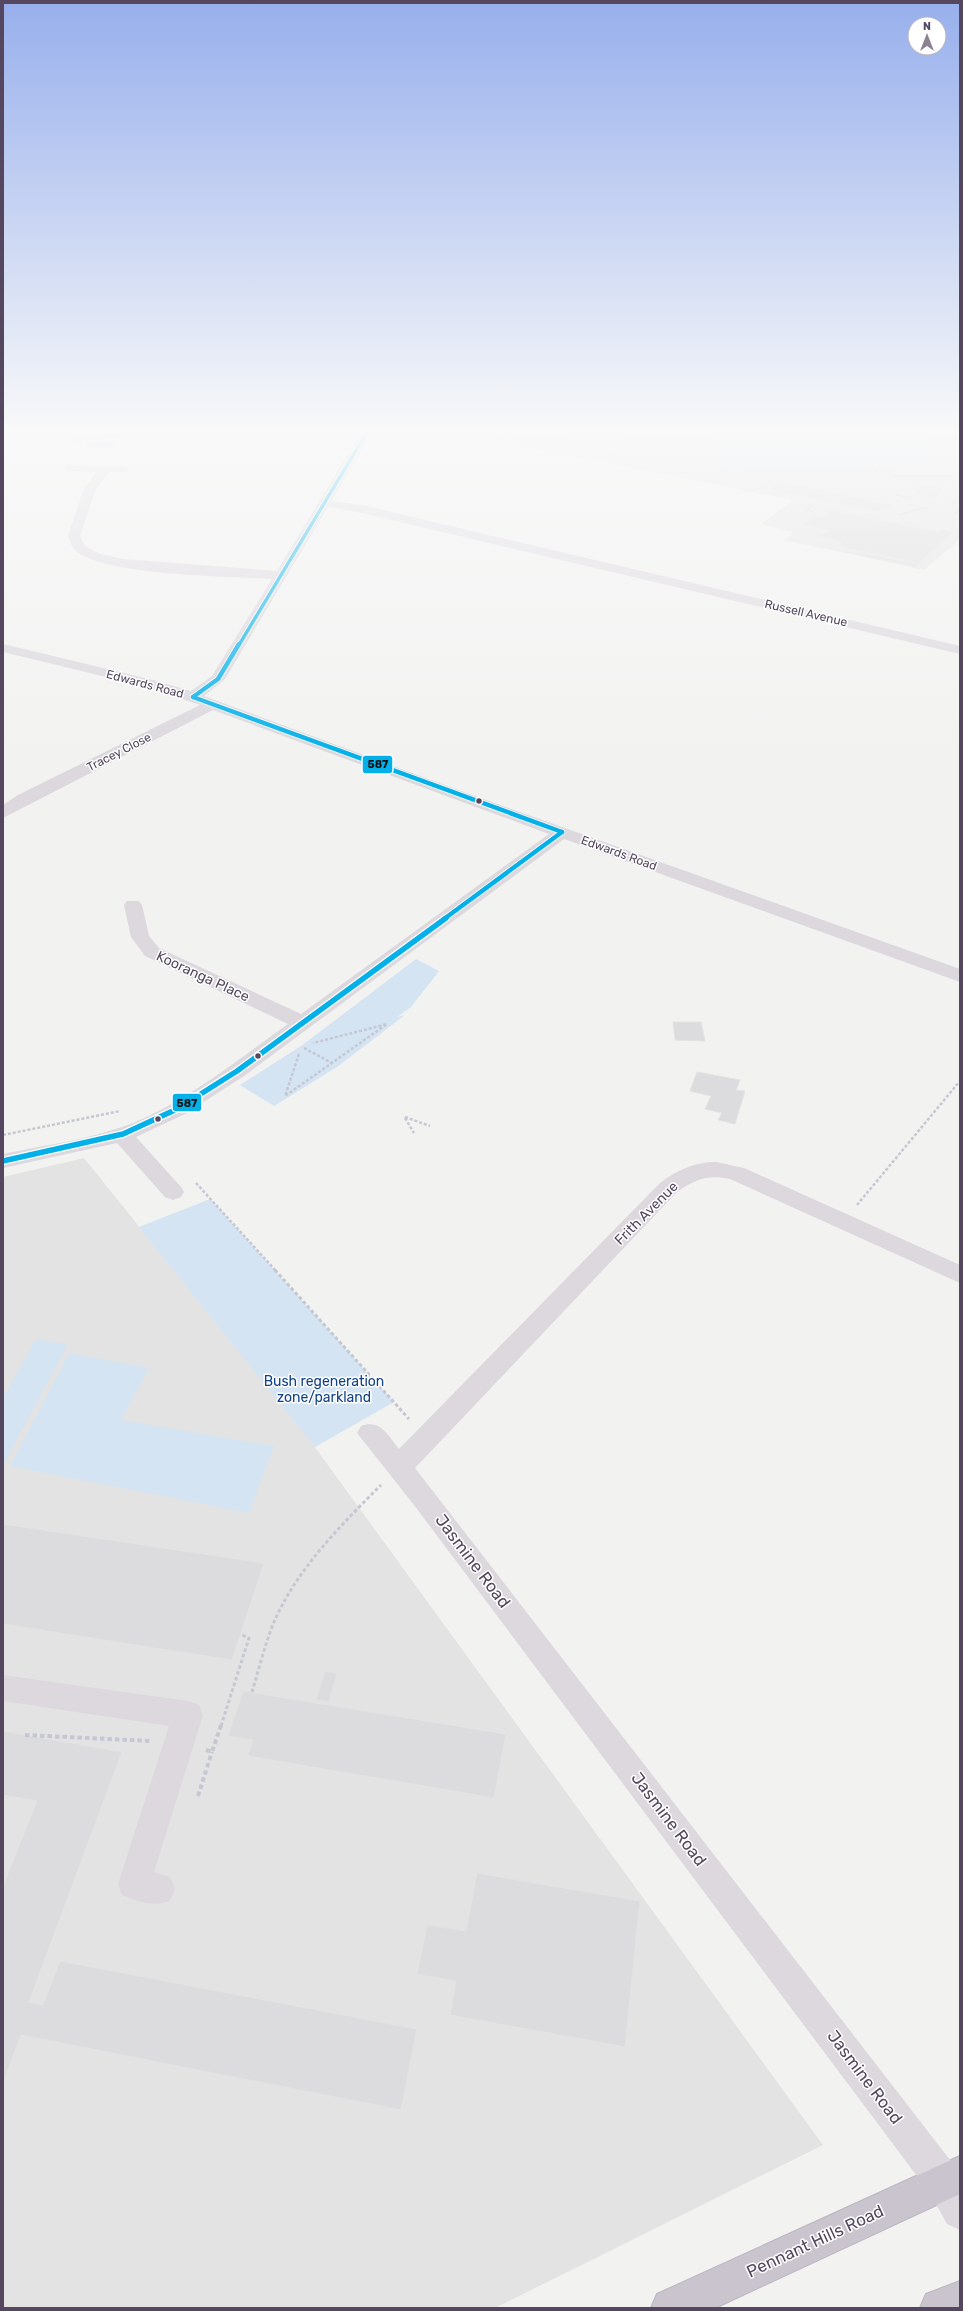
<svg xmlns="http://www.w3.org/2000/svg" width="963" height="2311" viewBox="0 0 963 2311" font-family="Rubik,sans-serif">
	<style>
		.education { fill: #e4e3e3 }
		.green { fill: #d4e4f2 }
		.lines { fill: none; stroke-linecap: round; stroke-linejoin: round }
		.stream { stroke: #bea7f2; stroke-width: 4.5 }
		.building { fill: #dcdbdd; stroke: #e4e3e4 }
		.highway-casing { stroke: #bdb6c1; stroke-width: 2 }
		.path-far3 { stroke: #c5c8d2; stroke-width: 1.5; stroke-dasharray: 1.5 1; stroke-linecap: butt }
		.path-far2 { stroke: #c5c8d2; stroke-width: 2.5; stroke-dasharray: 3 2; stroke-linecap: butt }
		.path-far1 { stroke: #c5c8d2; stroke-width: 3; stroke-dasharray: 3.5 2.5; stroke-linecap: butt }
		.path { stroke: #c5c8d2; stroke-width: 4; stroke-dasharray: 4.5 3; stroke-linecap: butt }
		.minor { fill: #dcd8de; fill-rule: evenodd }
		.highway { fill: #cac4cf; fill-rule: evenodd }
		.bus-1-far2-casing { stroke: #fff; stroke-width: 5 }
		.bus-1-far1-casing { stroke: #fff; stroke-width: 6 }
		.bus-1-casing { stroke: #fff; stroke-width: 8 }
		.bus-1-far2 { stroke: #04b0e8; stroke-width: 3.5 }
		.bus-1-far1 { stroke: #04b0e8; stroke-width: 4.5 }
		.bus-1 { stroke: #04b0e8; stroke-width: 5.5 }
		.bus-dot { fill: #54475f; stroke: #fff; stroke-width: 1.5 }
		.labels { text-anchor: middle; stroke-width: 3; stroke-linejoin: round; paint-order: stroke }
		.far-street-label { font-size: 12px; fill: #54475f; stroke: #fff }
		.street-label { font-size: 14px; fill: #54475f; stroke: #fff }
		.park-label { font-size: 14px; fill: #114186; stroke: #fff }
		.near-street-label { font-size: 17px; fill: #54475f; stroke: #fff }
		.line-badge { stroke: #fff; stroke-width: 1.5 }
		.pale-badge-label { font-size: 11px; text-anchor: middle; font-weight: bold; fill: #111 }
	</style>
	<rect width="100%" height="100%" fill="#f2f2f1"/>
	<!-- education -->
	<g class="education">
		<path d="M452,432H960V539L924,570L784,540L793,532L761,524L793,500Z"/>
		<path d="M84,1158L298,1424L823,2145L495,2308H3V1177Z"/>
	</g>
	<!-- green -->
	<g class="green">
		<path d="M702,432H927L930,455L925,464L731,472Z"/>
		<path d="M416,959L439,971L411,1007L397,1017L405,1015L337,1067L274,1106L240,1085L301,1046Z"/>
		<path d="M210,1199L394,1402L315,1447L139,1227Z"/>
		<path d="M36,1339L68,1345L3,1465V1398Z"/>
		<path d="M69,1353L149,1368L121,1420L274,1446L249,1513L10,1466Z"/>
	</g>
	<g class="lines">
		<!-- stream -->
		<path class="stream" d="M89,445L111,444"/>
	</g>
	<!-- building -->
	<g class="building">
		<path d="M553,432H641L637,439Z"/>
		<path d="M948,432H960V442L943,440Z"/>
		<path d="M776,482L828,490L827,492L894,505L887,511L880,510L878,512L766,489Z"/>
		<path d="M924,485L941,486L943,489L936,498H927L911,490L912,487Z"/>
		<path d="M960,496V506L948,503Z"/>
		<path d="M831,510L939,532L942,529L953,532L919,563L841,547L838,545L842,542L819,537L828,530L803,524L814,516L822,517Z"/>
		<path d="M851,551L918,564L916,567L848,553Z"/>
		<path d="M673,1022H701L705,1041L675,1040Z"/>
		<path d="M697,1072L740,1080L736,1090L745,1091L735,1124L718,1120L722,1113L705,1109L711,1096L690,1091Z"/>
		<path d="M3,1524L264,1563L232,1660L3,1624Z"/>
		<path d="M325,1671L337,1673L329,1702L316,1700Z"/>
		<path d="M243,1691L506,1734L494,1798L248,1756L253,1740L228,1736Z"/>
		<path d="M3,1731L122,1752L29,2002L43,2005L60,1961L417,2029L401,2110L21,2035L3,2083V1886L37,1801L3,1795Z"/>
		<path d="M477,1873L640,1901L625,2047L450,2015L456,1981L417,1974L427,1925L466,1931Z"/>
	</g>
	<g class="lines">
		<!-- highway casing -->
		<g class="highway-casing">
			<g id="highway">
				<path d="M960,2156V2194L715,2308H651L657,2294Z"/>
				<path d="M960,2281V2308H920L926,2294Z"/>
			</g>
		</g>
		<!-- path-far3 -->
		<g class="path-far3">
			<path d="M930,443L953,446"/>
			<path d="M604,449L610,457"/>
			<path d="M874,467L878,473"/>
			<path d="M892,476H952"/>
			<path d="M896,495L912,498"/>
			<path d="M806,511L813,505"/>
			<path d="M954,514L960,510"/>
			<path d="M898,515L928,507"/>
		</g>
		<!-- path-far2 -->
		<g class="path-far2">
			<path d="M304,1048L332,1063"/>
			<path d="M299,1054L285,1096L387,1024L313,1043"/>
			<path d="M405,1117L430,1126"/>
			<path d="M405,1118L414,1133"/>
			<path d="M3,1135L120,1111"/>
			<path d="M196,1183L276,1271"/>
			<path d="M857,1205L960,1081"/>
		</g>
		<!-- path-far1 -->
		<g class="path-far1">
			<path d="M275,1270L409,1419"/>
			<path d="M252,1692C259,1669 265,1644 274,1622C297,1569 341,1525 381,1485"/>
			<path d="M221,1726L249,1638L240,1634"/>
		</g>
		<!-- path -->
		<g class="path">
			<path d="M25,1735L150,1741"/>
			<path d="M206,1750L212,1752L221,1725"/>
			<path d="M198,1796L212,1752"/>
		</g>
		<!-- minor -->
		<g class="minor">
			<path d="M361,432H372L332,501L362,505L960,646V654L362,513L328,507L225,679L204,696L447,786L960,969V982L564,839L244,1076L185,1114L136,1137L181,1187L184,1192L181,1197L173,1200L165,1197L117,1143L3,1168V1154C46,1145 92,1139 133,1123C189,1100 239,1059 288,1024L145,956L131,937L124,905L127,901H139L142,905L149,936L159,948L301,1014L549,834L213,710L3,818V805L18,795L200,705L143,686L3,652V644L153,680L191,691L212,676L272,579C226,576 111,576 77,552C72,548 70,541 68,536L84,488L97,472L70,471L66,470L64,468L66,466H124L130,469L124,472H109L96,489L80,536L85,546L100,554L123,559L277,571Z"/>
			<path d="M115,433L119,434L121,436L119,438L75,442L69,439L75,436Z"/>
			<path d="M716,1162L744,1168L960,1265V1283L730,1179C708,1174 693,1180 676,1193L415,1468L957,2169L960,2174V2230L947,2224L931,2195L893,2144L414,1505L357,1433L361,1426C381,1419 388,1436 399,1449L660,1183C677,1170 695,1162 716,1162Z"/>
			<path d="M3,1675L188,1701L199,1705L203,1715L154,1872L170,1877L175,1889L170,1901C153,1907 139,1902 122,1895L118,1884L169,1726L3,1701Z"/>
		</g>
		<!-- highway -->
		<use href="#highway" class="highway"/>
		<!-- bus-1-far2 casing -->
		<g class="bus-1-far2-casing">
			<path id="bus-1-far2" d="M239,645L367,432"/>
		</g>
		<!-- bus-1-far1 casing -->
		<g class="bus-1-far1-casing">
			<g id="bus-1-far1">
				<path d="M193,697L562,832"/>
				<path d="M193,697L218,679L239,644"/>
				<path d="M444,919L562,832"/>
			</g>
		</g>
		<!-- bus-1 casing -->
		<g class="bus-1-casing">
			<path id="bus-1" d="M3,1161L123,1134L177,1109L237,1071L446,918"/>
		</g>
		<!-- bus-1-far2 -->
		<use href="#bus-1-far2" class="bus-1-far2"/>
		<!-- bus-1-far1 -->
		<use href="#bus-1-far1" class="bus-1-far1"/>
		<!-- bus-1 -->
		<use href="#bus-1" class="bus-1"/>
	</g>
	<!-- sky -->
	<linearGradient id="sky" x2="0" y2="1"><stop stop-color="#97afec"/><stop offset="0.57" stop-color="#f9f9f9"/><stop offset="1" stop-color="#f9f9f9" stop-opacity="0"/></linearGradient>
	<rect width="963" height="756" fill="url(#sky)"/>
	<!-- markers -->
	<g class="bus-dot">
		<circle cx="479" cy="801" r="3.5"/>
		<circle cx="258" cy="1056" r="3.5"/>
		<circle cx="158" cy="1119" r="3.5"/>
	</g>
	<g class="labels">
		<!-- far-street labels -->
		<g class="far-street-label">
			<text transform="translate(806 613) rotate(13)" y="4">Russell Avenue</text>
			<text transform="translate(145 684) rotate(15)" y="4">Edwards Road</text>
			<text transform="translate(119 752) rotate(-27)" y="4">Tracey Close</text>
			<text transform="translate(619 853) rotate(20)" y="4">Edwards Road</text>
		</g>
		<!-- street labels -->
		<g class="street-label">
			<text transform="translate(203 976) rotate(25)" y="5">Kooranga Place</text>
			<text transform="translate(646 1213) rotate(-45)" y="5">Frith Avenue</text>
		</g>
		<!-- park labels -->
		<g class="park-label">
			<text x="324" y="1386">Bush regeneration<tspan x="324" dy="16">zone/parkland</tspan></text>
		</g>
		<!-- near-street labels -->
		<g class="near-street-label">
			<text transform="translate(473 1561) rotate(53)" y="6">Jasmine Road</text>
			<text transform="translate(669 1819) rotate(53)" y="6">Jasmine Road</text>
			<text transform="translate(865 2077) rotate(53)" y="6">Jasmine Road</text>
			<text transform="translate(815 2241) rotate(-25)" y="6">Pennant Hills Road</text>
		</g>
	</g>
	<g class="line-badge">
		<rect x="362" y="755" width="31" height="19" rx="4" fill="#04b0e8"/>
		<rect x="172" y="1093" width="30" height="19" rx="4" fill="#04b0e8"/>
	</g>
	<g class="pale-badge-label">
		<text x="378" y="768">587</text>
		<text x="187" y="1107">587</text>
	</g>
	<!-- border -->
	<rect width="963" height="2311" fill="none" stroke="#54475f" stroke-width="8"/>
	<!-- north arrow -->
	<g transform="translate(927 36)"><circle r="19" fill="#ffffff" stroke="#bbb5bf"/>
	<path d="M0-3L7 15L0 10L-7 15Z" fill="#8b8392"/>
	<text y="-6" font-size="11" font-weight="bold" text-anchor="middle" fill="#54475f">N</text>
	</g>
</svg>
